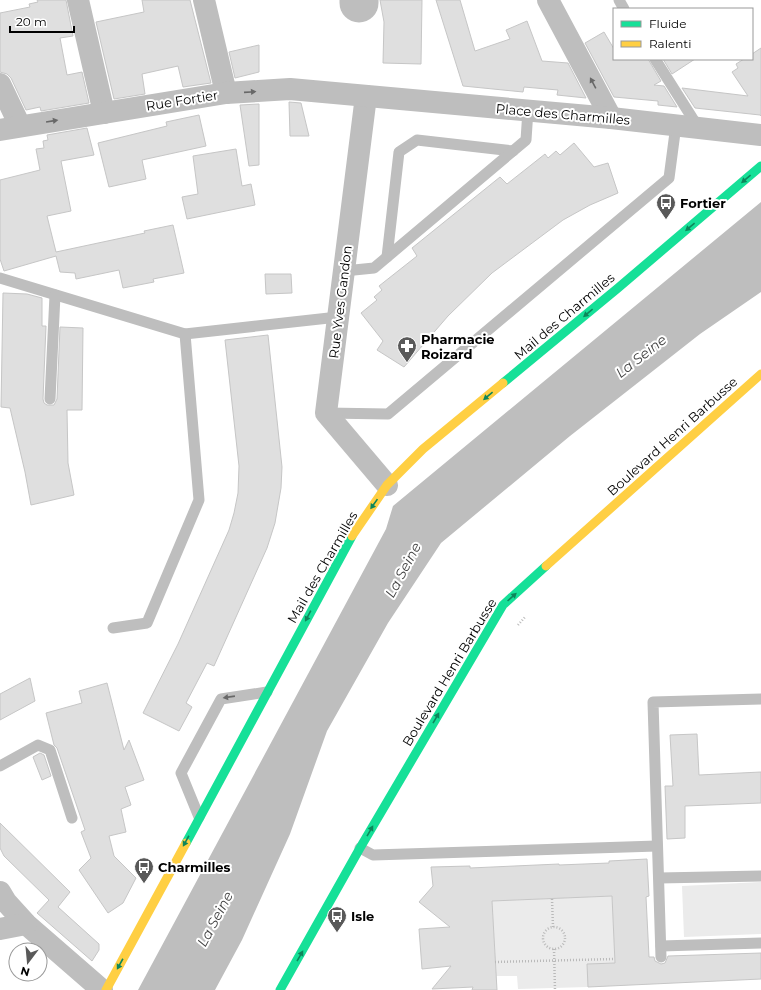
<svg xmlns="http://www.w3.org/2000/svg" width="761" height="990" viewBox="0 0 761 990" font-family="Montserrat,sans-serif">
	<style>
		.green { fill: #ebebeb }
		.water { fill: #bebebe }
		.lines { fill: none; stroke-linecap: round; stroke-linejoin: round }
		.river { stroke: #bebebe; stroke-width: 39 }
		.building { fill: #dfdfdf; stroke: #c6c6c6 }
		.path { stroke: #b9b9b9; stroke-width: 2.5; stroke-dasharray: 1 2; stroke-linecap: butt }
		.lane { stroke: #bebebe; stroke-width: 11 }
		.street { stroke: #bebebe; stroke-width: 22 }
		.fast { stroke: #16e098; stroke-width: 9 }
		.slow { stroke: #ffcf43; stroke-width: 9 }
		.oneway { fill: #686868 }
		.oneway2 { fill: #0d865b }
		.labels { text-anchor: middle; stroke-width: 4; stroke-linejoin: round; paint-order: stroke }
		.street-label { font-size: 13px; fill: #000; stroke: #fff }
		.poi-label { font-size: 13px; font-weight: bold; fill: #000; stroke: #fff; text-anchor: start }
		.water-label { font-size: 14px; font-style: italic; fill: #434343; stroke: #fff }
	</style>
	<rect width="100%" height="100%" fill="#fff"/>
	<!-- green -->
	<g class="green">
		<path d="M761,882V934L684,937L682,886Z"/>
		<path d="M612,896L615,963L588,964V987L518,989L517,976H496L492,901Z"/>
	</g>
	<!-- water -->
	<path class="water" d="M761,202V292L700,334L570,436L441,543L388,623L327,731L290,834L242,940L215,990H138L386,529L393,506Z"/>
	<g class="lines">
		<!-- river -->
		<path class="river" d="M359,3V0"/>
	</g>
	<!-- building -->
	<g class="building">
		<path d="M37,0H66L73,36L60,38L67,75L82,72L89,103L41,111L40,107L26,110L11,78L7,74L0,72V13L30,7L29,4L38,2Z"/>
		<path d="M142,0H190L211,83L183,87L178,66L142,74L145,94L114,99L96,22L144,12Z"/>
		<path d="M380,0H422L421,64L383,63L384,22Z"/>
		<path d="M436,0H460L475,51L510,39L506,30L527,21L542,61L568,63L586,98L557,95L558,90L524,87L523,92L463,86Z"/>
		<path d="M604,32L614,49V59H648L661,81L654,85L664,86L677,107L658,105V101L614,97L585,43Z"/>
		<path d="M259,45V72L235,78L229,52Z"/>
		<path d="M761,48V116L760,115L695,108L682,88L748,96L732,72L738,68L736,64L744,59H752V54Z"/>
		<path d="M663,59H695L672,74Z"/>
		<path d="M289,102L301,103L309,136H290Z"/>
		<path d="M259,104V165L249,166L240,105Z"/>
		<path d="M199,115L206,146L142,160L146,179L109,187L98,143L167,126L166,122Z"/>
		<path d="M87,128L94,155L61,161L71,211L47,216L56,252L145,233L144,231L173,225L184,273L153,279L154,282L123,288L119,270L76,279L75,273L60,272L56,256L4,271L0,259V180L40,170L36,149L44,148L43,141L48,140L47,135Z"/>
		<path d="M574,143L594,167L608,163L618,193L590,205L563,220L492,273L448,316L404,367L377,350L383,341L361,313L377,300L374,297L382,290L379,286L417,256L412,248L500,177L507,184L545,154L548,158L556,151L560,155Z"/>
		<path d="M236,149L242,186L251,184L255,205L187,219L182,197L198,194L193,156Z"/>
		<path d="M265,274H291L292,293L266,294Z"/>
		<path d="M3,293L27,294L42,298V326H46L43,399L44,403L47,405H54L57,399L60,327L83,328L82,410H67L68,463L74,495L31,505L25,472L10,408L1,407Z"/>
		<path d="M268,335L282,467L281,488L275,523L267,548L214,666L207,663L186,703L192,707L179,731L143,713L178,644L229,530L234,513L238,493L239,466L225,340Z"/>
		<path d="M30,678L35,701L0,720V694Z"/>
		<path d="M107,683L124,750L129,740L144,780L125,787L131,805L121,809L126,832L109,836L114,856L136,878L123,903L108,913L79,870L91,858L81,832L85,830L57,748L54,745L46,713L82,703L79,691Z"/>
		<path d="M697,734L699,775L761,772V803L685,806V838L667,839L665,786H673L670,735Z"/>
		<path d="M40,753L44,755L51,776L42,780L33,757Z"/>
		<path d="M0,823L70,892L58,907L99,944V950L92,961L37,913L49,900L4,856L0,848Z"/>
		<path d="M647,859L649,896L646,897L649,957H654L655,961L661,964L665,963L668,956L761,953V979L588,987L587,964L615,963L612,896L492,901L497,990H472L473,987L432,989L451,966L422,969L419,929L450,927L419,902L433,886L431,867L470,866V868L559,864V865L609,863V861Z"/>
	</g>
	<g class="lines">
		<!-- path -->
		<g class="path">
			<path d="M518,625L526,616"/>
			<path d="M552,899L553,927"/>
			<circle cx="554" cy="938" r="11"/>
			<path d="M554,949L555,990"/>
			<path d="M495,962L614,959"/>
		</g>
		<!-- lane -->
		<g class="lane">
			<path d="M619,0L624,9"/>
			<path d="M655,59L698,127"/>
			<path d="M387,257L399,152L417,140L513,151"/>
			<path d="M344,271L374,268L526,140L528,110"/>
			<path d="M0,278L185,334L338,317"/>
			<path d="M50,399L55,295"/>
			<path d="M327,413L388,414L669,178L676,125"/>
			<path d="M113,628L147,623L199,500L185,334"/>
			<path d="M0,766L38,745L50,750L72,818"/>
			<path d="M199,817L181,773L221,699L267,692"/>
			<path d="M360,848L373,855L657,846"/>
			<path d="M659,878L761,876"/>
			<path d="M661,946L761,943"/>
			<path d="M661,957L653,702L761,699"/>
		</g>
		<!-- street -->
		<g class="street">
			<path d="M78,0L104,113"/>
			<path d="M204,0L226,93"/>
			<path d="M548,0L611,118"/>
			<path d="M0,84L20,126"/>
			<path d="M366,96L326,413L387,485"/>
			<path d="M0,130L226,93L290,89L611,118L761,135"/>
			<path d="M0,892L6,902L26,924L102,990"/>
			<path d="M0,929L26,924"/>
		</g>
		<!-- fast -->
		<g class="fast">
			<path d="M503,383L618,288L761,166"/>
			<path d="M186,843L352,536"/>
			<path d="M280,990L360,848L503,605L546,566"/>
		</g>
		<!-- slow -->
		<g class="slow">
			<path d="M352,536L387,485L423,449L503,383"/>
			<path d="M546,566L761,374"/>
			<path d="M106,990L186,843"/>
		</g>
	</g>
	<!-- one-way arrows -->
	<defs><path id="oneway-solid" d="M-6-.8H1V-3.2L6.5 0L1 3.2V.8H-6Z"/></defs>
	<g class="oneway">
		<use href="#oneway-solid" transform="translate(593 83) rotate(-118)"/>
		<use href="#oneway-solid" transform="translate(250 92) rotate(-4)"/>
		<use href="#oneway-solid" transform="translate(52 121) rotate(-9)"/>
		<use href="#oneway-solid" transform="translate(229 697) rotate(172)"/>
	</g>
	<g class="oneway2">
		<use href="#oneway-solid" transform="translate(746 179) rotate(140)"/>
		<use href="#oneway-solid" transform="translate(690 227) rotate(140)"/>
		<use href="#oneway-solid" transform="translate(588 313) rotate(140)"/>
		<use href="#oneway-solid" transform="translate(488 396) rotate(140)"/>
		<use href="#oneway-solid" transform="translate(374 504) rotate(125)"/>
		<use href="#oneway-solid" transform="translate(512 597) rotate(-42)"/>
		<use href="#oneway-solid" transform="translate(308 616) rotate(118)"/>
		<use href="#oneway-solid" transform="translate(436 718) rotate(-60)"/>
		<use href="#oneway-solid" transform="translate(370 831) rotate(-60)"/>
		<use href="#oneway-solid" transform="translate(186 841) rotate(119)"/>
		<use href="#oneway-solid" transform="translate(300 956) rotate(-60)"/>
		<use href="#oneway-solid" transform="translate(120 964) rotate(119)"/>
	</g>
	<!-- icons -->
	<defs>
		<g id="bus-pin" transform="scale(1)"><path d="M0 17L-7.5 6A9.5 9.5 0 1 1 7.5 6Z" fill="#595959" stroke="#fff"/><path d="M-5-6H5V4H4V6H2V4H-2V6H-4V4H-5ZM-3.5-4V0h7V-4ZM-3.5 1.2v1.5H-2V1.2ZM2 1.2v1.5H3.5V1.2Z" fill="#fff"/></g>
		<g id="pharmacy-pin" transform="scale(1)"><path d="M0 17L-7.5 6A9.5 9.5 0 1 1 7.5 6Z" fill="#595959" stroke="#fff"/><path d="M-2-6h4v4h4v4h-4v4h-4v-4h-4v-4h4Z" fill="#fff"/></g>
	</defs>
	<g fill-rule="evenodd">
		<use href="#bus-pin" x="666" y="203"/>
		<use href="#pharmacy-pin" x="407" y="346"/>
		<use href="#bus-pin" x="144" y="867"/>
		<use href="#bus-pin" x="337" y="916"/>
	</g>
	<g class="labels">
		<!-- street labels -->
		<g class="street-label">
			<text transform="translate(182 100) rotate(-9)" y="5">Rue Fortier</text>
			<text transform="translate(563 114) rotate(5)" y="5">Place des Charmilles</text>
			<text transform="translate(340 302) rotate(-83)" y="5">Rue Yves Gandon</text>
			<text transform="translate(564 316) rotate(-40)" y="5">Mail des Charmilles</text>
			<text transform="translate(672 436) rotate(-42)" y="5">Boulevard Henri Barbusse</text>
			<text transform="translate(322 567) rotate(-60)" y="5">Mail des Charmilles</text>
			<text transform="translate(449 672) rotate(-59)" y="5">Boulevard Henri Barbusse</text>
		</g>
		<!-- poi labels -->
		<g class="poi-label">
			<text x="680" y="208">Fortier</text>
			<text x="421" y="344">Pharmacie<tspan x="421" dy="15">Roizard</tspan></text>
			<text x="158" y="872">Charmilles</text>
			<text x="351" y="921">Isle</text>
		</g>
		<!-- water labels -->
		<g class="water-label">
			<text transform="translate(641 356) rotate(-38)" y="5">La Seine</text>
			<text transform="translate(403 570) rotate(-62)" y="5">La Seine</text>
			<text transform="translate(215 919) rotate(-62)" y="5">La Seine</text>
		</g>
	</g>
	<!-- legend -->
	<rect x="613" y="8" width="140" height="52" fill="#ffffff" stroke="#999999"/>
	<rect x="621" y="21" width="20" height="6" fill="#16e098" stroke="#999999"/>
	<text x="649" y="28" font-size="12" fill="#000000">Fluide</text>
	<rect x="621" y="41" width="20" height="6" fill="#ffcf43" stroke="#999999"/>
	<text x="649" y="48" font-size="12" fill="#000000">Ralenti</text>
	<!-- north arrow -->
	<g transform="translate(28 962) rotate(196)"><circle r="19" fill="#ffffff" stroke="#999999"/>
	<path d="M0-3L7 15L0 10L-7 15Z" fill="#595959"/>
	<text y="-6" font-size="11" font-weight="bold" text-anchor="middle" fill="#000000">N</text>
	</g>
	<!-- scale -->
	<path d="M10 26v6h64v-6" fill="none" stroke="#000000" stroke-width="2"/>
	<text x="16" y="26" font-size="12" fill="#000000" stroke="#ffffff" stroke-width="3" paint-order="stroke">20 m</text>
</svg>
